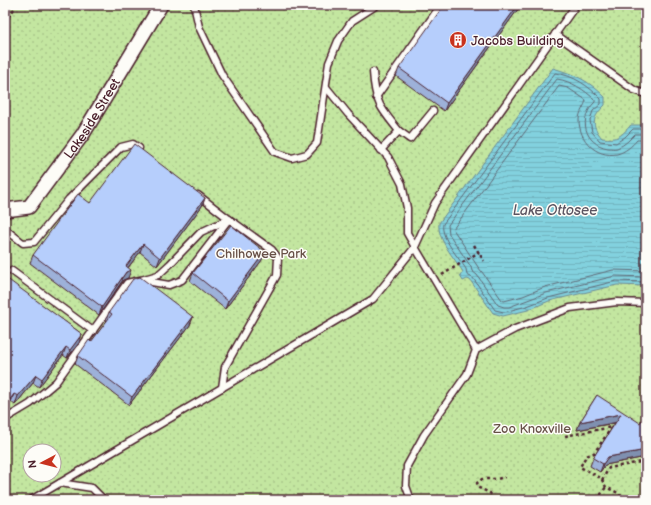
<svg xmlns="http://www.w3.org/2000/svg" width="651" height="505" viewBox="0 0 651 505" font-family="'Balsamiq Sans',sans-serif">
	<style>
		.grass { fill: url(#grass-dots); stroke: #868266; fill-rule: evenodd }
		.water { fill: url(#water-rules); stroke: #6c8a96 }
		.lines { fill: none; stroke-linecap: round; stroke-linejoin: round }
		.shore { stroke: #606673; stroke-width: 1 }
		.lane-casing { stroke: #4a1f2b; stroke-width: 9 }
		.street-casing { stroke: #4a1f2b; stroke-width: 16 }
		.path { stroke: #4a1f2b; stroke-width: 2.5; stroke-dasharray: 3 3; stroke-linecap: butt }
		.lane { stroke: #fdfcf7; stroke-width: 6 }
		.street { stroke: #fdfcf7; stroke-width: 13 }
		.wall { fill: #9db1d9; stroke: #4a1f2b }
		.shaded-wall { fill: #7f90b0; stroke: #4a1f2b }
		.building { fill: #b6cefc; stroke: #4a1f2b }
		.labels { text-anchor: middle; stroke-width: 3; stroke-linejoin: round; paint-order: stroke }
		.poi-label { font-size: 13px; fill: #4a1f2b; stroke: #fdfcf7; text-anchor: start }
		.street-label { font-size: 13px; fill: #4a1f2b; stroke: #fdfcf7 }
		.park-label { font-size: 13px; fill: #685148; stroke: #fdfcf7 }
		.water-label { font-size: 14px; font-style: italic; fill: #5b5461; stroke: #fdfcf7 }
	</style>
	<defs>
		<pattern id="grass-dots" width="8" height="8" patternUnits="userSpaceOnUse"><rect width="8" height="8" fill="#c3e6a0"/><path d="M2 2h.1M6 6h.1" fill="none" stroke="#a9c58a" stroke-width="1.8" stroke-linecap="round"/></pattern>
		<pattern id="water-rules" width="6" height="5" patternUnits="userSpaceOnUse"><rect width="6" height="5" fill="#82d1de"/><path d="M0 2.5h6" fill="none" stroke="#72b3bf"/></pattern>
	</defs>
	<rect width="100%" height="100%" fill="#e8eef8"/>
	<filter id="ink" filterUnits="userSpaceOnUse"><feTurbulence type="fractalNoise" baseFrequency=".025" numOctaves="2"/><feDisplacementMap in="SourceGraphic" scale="8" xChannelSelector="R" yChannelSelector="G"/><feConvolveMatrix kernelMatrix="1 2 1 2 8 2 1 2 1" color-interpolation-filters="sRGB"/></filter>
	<g filter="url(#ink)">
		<!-- grass -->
		<path class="grass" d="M5,5H646V500H5ZM30,451H54V475H30Z"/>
		<!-- water -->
		<path class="water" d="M553,68C576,75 588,80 605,97V105C593,117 590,124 602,138C618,140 621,136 631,125H645L646,127V286L617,285L549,301L528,310L503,316L493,313L470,280L467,279L463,281L460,276L463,272C454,257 437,240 439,223Z"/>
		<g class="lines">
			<!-- shore -->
			<g class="shore">
				<path d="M646,129H633L625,137L616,143L600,141L592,132L590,120L593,111L601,104V99C589,86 573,75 555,73L443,224C440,237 459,258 466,269L467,275L473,278L495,310L504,312L527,306L548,298L616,281L646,282"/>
				<path d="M646,134H635C630,139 625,145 617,148C614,149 611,148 608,148C584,144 578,118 595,102V100C585,90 571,81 557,79L448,225L449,234L471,267L472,271L477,275L498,305L504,307H509L546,293L615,276L646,277"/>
				<path d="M646,140H637C632,146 625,152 617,154C596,158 579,140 579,120C579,112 585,106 586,100L568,88L559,86L453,229L478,267L482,272L502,300L504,301L523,296L545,287L613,270L646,271"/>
			</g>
			<!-- lane casing -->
			<g class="lane-casing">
				<g id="lane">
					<path d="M194,5L199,27L222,75L275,152L292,158L307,154L317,143L329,63L338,41L352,21L377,5"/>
					<path d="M555,34L634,90L646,94"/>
					<path d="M373,72C375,102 380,108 399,131L381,150"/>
					<path d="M376,97L441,5"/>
					<path d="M399,131L410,139L433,111"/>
					<path d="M5,229L23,243L34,242L69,199L121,147L133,144L139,148"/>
					<path d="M12,271L93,331"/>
					<path d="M141,280L158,275L170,264L201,232L229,219L272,250L278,258L277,275L225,367L222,388"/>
					<path d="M476,350L415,247L435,203L576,5"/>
					<path d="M5,419L30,404L56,382L127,283L140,280L169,285L182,280L229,219L198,195"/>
					<path d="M60,483L92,488L104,500"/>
					<path d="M31,500L373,299L415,247L407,233V208L402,184L388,157L348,114L326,87"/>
					<path d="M411,500L406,486L407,466L424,435L467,374L476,350L515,329L570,308L617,302L646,303"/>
				</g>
			</g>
			<!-- street casing -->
			<g class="street-casing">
				<g id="street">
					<path id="s1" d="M5,210L29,207L83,134L161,5"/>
				</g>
			</g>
			<!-- path -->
			<g class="path">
				<path d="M5,21L17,5"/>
				<path d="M474,245L484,261"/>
				<path d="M442,275L479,252"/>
				<path d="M565,436L612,427L594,453L586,456L580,467L601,478L606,487L618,493L623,500"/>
				<path d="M602,480L609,468L646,461"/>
				<path d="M494,500L490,493L479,488L477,483L482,479H497L505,477"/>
				<path d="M597,500L606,487"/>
				<path d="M643,500L646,497"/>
			</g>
			<!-- lane -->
			<use href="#lane" class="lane"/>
			<!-- street -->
			<use href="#street" class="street"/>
		</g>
		<!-- wall -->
		<g class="wall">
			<path d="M521,5L444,111L396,76L399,68Z"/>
			<path d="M205,198L202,206L157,266L140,252L128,268V278L123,280L99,315L30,263L33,255L90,203Z"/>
			<path d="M262,260L225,309L190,281L193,273Z"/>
			<path d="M5,279L82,334L79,343L67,358L63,355L39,387L33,383L15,405L11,402L5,410Z"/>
			<path d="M109,312L193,317L190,325L129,405L75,364L78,356L91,342L107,321L106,320Z"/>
			<path d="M597,395L646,457L605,465L600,472L590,466L593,458L615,423L577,430L580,422Z"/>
		</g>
		<!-- shaded-wall -->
		<g class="shaded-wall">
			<path d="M518,5H521L444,111L447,103Z"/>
			<path d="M205,198L202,206L157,266L160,258Z"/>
			<path d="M143,244L140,252L123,274L126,266Z"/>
			<path d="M265,252L262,260L225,309L228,301Z"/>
			<path d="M131,270L128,278L123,280L99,315L102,307L126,272Z"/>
			<path d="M193,317L190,325L129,405L132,397Z"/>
			<path d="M82,334L79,343L67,358L70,350Z"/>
			<path d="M66,347L63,355L39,387L42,379Z"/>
			<path d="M36,375L33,383L15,405L18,396Z"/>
			<path d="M14,394L11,402L5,410L6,405Z"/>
			<path d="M621,414L618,422L577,430L580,422Z"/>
			<path d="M646,450V457L605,465L600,472L603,464L608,457Z"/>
		</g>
		<!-- building -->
		<g class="building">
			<path d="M444,5H518L447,103L399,68Z"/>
			<path d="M134,144L205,198L160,258L143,244L126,266L131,270L126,272L102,307L33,255L78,194L90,203Z"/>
			<path d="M231,225L265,252L228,301L193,273Z"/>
			<path d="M140,277L193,317L132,397L78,356L89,340L91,342L112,314L109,312L133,279Z"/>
			<path d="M6,278L82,334L70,350L66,347L42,379L36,375L18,396L14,394L6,405H5V279Z"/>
			<path d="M597,395L640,423L646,413V450L608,457L603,464L593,458L621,414L580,422Z"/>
		</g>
	</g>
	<!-- icons -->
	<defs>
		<g id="building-disc" transform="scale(0.9)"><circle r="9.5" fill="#c8321e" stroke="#fdfcf7"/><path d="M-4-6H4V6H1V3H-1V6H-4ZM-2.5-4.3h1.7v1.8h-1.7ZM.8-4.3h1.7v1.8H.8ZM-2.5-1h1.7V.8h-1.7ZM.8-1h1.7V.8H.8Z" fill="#fff"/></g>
	</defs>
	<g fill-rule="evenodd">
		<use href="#building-disc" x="458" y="40"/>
	</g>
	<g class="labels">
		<!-- poi labels -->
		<g class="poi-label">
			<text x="471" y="45">Jacobs Building</text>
		</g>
		<!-- street labels -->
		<g class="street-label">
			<text dy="5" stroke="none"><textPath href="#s1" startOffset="133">Lakeside Street</textPath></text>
		</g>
		<!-- park labels -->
		<g class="park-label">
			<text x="261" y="258">Chilhowee Park</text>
			<text x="532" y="433">Zoo Knoxville</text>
		</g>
		<!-- water labels -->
		<g class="water-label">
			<text x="555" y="215">Lake Ottosee</text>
		</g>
	</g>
	<!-- margin -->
	<rect width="651" height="505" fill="none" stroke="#fdfcf7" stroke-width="20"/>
	<rect x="10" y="10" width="631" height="485" fill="none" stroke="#4a1f2b" stroke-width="1.5" filter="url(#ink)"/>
	<!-- north arrow -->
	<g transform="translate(42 463) rotate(263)"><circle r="19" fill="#fdfcf7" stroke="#b5a4a5"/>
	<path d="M0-3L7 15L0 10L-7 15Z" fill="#c8321e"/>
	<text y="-6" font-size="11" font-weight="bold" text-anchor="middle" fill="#4a1f2b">N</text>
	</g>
</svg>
